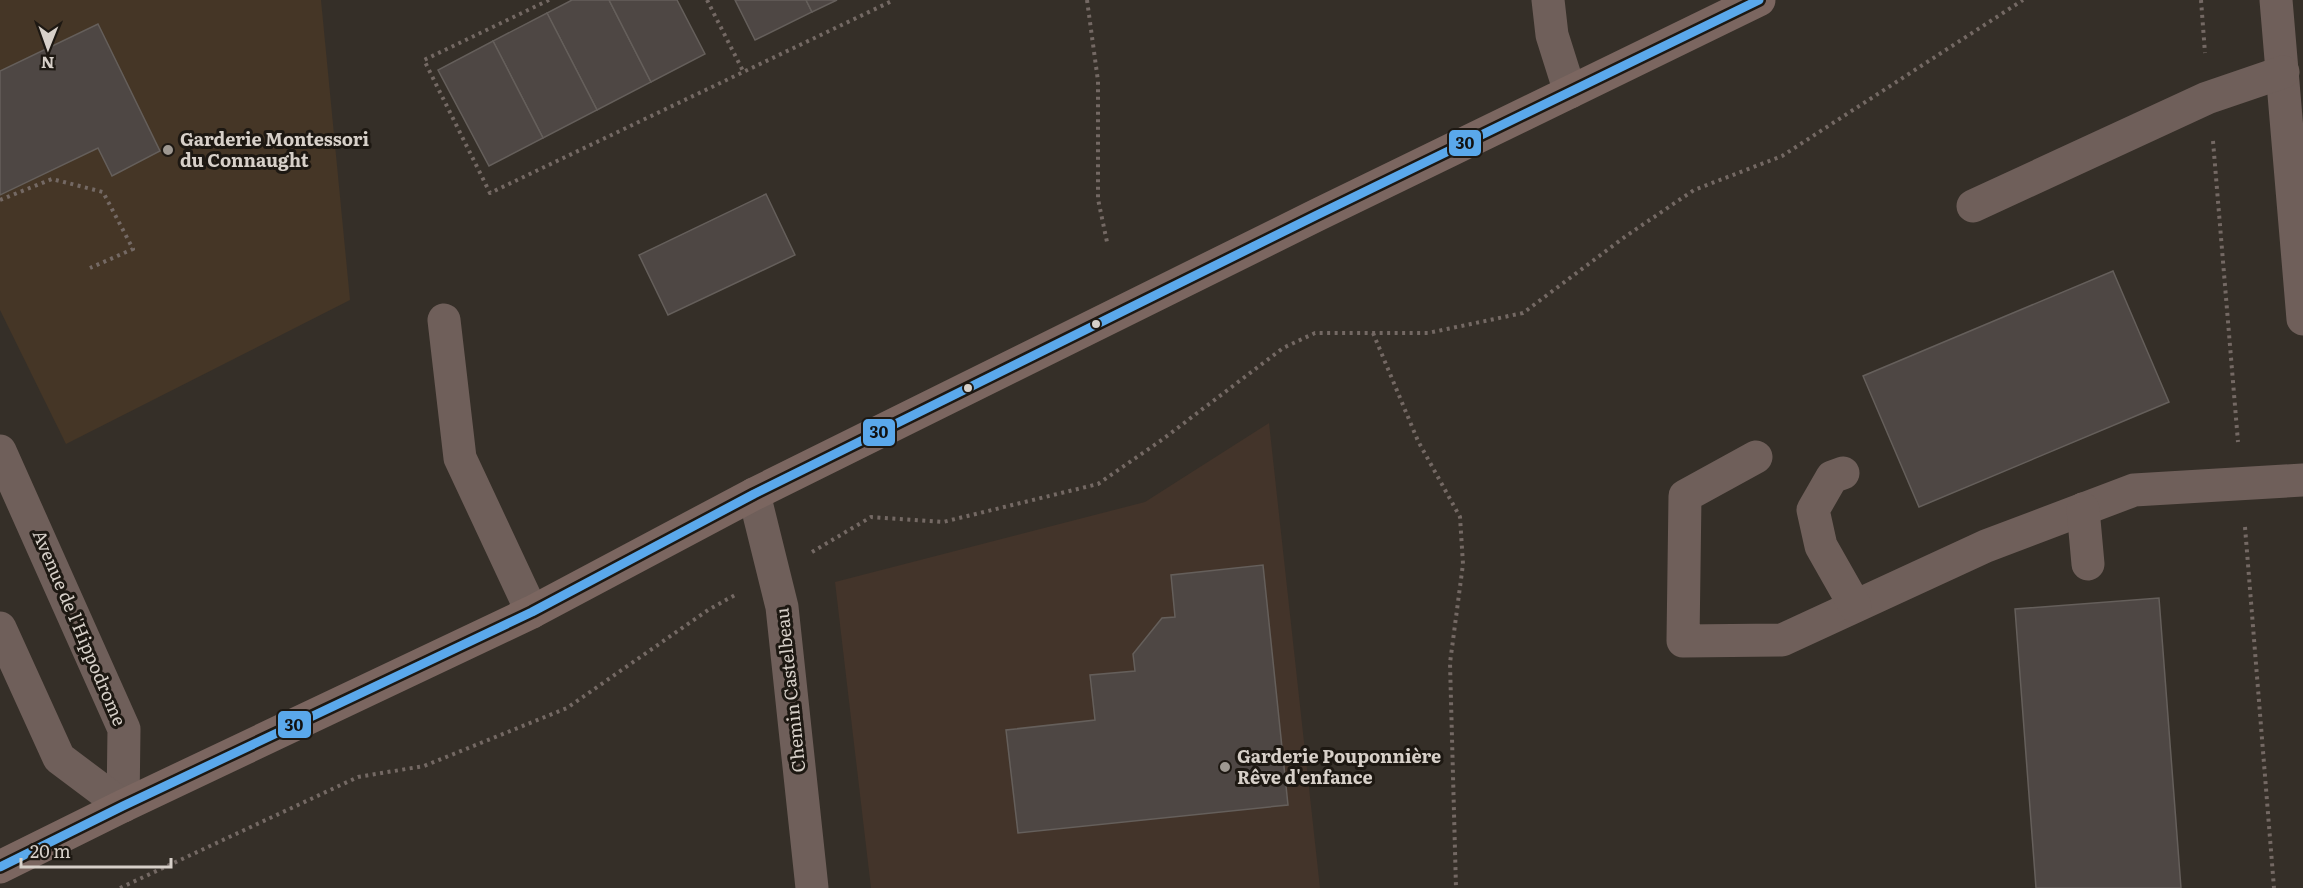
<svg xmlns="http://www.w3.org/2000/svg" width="2303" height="888" viewBox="0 0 2303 888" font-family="Literata,serif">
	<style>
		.commercial { fill: #43342a }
		.built { fill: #453626 }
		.building { fill: #4e4744; stroke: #655f5b; stroke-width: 1.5 }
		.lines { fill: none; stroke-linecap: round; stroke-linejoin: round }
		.path { stroke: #746964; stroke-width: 4; stroke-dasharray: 3 4.5; stroke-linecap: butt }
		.minor { stroke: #6f5f5a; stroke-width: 33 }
		.major { stroke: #7b6660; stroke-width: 33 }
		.bus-1-casing { stroke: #1d1812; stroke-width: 14 }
		.bus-1 { stroke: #5aa8eb; stroke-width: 9 }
		.poi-dot { fill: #9e9891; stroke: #1d1812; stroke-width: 2 }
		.bus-dot { fill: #d7d0c9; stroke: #1d1812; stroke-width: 2 }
		.labels { text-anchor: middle; stroke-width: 6; stroke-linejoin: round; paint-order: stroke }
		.poi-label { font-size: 18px; font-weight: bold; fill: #d7d0c9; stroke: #1d1812; text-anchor: start }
		.street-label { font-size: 18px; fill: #d7d0c9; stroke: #1d1812 }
		.line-badge { stroke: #1d1812; stroke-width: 2 }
		.pale-badge-label { font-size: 16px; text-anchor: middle; font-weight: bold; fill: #111 }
	</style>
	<rect width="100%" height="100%" fill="#352f28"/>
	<!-- commercial -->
	<path class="commercial" d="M1269,423L1320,888H871L835,582L1145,502Z"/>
	<!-- built -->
	<path class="built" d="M0,0H321L350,300L66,444L0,310Z"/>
	<!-- building -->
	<g class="building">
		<path d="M572,0H609L651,82L597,110L547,13Z"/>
		<path d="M609,0H677L705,54L651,82Z"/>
		<path d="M735,0H806L812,12L755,40Z"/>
		<path d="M806,0H837L812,12Z"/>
		<path d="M547,13L597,110L543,138L493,41Z"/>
		<path d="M98,24L160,151L112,176L98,148L0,195V71Z"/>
		<path d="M493,41L543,138L489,166L438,70Z"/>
		<path d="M766,194L795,255L668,315L639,255Z"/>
		<path d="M2113,271L2169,402L1919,507L1863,376Z"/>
		<path d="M1263,565L1288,805L1018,833L1006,730L1095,720L1090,675L1135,671L1133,654L1162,618L1175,617L1171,575Z"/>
		<path d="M2159,598L2181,888H2036L2015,609Z"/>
	</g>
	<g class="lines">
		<!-- path -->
		<g class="path">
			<path d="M549,0L424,60L490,193L894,0"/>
			<path d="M707,0L744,73"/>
			<path d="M1087,0L1098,81V199L1107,242"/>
			<path d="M2201,0L2205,53"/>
			<path d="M2213,141L2238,442"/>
			<path d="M0,200L52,179L103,192L133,249L90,268"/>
			<path d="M1373,333L1418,441L1460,517L1463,564L1450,663L1456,888"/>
			<path d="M2245,527L2274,888"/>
			<path d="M812,552L871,517L943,522L1098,484L1163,439L1283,348L1315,333H1428L1523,313L1626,236L1694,190L1782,156L2023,0"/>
			<path d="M120,888L358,777L424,766L567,708L708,610L735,595"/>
		</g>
		<!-- minor -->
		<g class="minor">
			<path d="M1548,0L1552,35L1570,92"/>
			<path d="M2276,0L2303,319"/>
			<path d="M1973,206L2207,98L2283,72"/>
			<path d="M444,320L460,458L532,612"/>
			<path d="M0,451L124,729L123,806"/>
			<path d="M1756,457L1685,496L1683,641L1782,640L1986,546L2134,490L2303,480"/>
			<path d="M1843,473L1832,477L1813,510L1821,546L1855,606"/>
			<path d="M754,494L782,607L812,888"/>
			<path d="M2083,509L2088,564"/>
			<path d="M0,628L59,758L123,806"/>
		</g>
		<!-- major -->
		<path class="major" d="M0,867L123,806L532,612L754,494L1317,215L1759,0"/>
		<!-- bus-1 casing -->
		<g class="bus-1-casing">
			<path id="bus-1" d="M0,867L123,806L532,612L754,494L1317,215L1759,0"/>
		</g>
		<!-- bus-1 -->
		<use href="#bus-1" class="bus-1"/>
	</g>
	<!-- markers -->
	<g class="poi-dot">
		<circle cx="168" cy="150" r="6"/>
		<circle cx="1225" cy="767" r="6"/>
	</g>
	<g class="bus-dot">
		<circle cx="1096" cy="324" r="5"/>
		<circle cx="968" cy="388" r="5"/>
	</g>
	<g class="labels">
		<!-- poi labels -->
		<g class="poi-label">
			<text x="180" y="146">Garderie Montessori<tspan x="180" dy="21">du Connaught</tspan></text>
			<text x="1237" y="763">Garderie Pouponnière<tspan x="1237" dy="21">Rêve d'enfance</tspan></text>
		</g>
		<!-- street labels -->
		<g class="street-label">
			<text transform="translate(79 628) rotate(67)" y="6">Avenue de l'Hippodrome</text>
			<text transform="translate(791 690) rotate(-96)" y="6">Chemin Castelbeau</text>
		</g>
	</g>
	<g class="line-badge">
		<rect x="1448" y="129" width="34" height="28" rx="6" fill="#5aa8eb"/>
		<rect x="862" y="418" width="34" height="29" rx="6" fill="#5aa8eb"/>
		<rect x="277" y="710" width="35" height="29" rx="6" fill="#5aa8eb"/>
	</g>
	<g class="pale-badge-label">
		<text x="1465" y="149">30</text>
		<text x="879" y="438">30</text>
		<text x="294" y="731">30</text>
	</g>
	<!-- north arrow -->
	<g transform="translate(48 48) rotate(181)" stroke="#1d1812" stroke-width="4.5" paint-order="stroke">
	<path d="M0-4.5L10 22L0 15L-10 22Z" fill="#d7d0c9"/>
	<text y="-9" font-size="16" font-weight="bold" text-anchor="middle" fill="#d7d0c9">N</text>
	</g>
	<!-- scale -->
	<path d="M21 858v9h150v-9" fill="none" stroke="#d7d0c9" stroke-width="3"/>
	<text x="30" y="858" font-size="18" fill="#d7d0c9" stroke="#1d1812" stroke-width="4.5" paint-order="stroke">20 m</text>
</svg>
